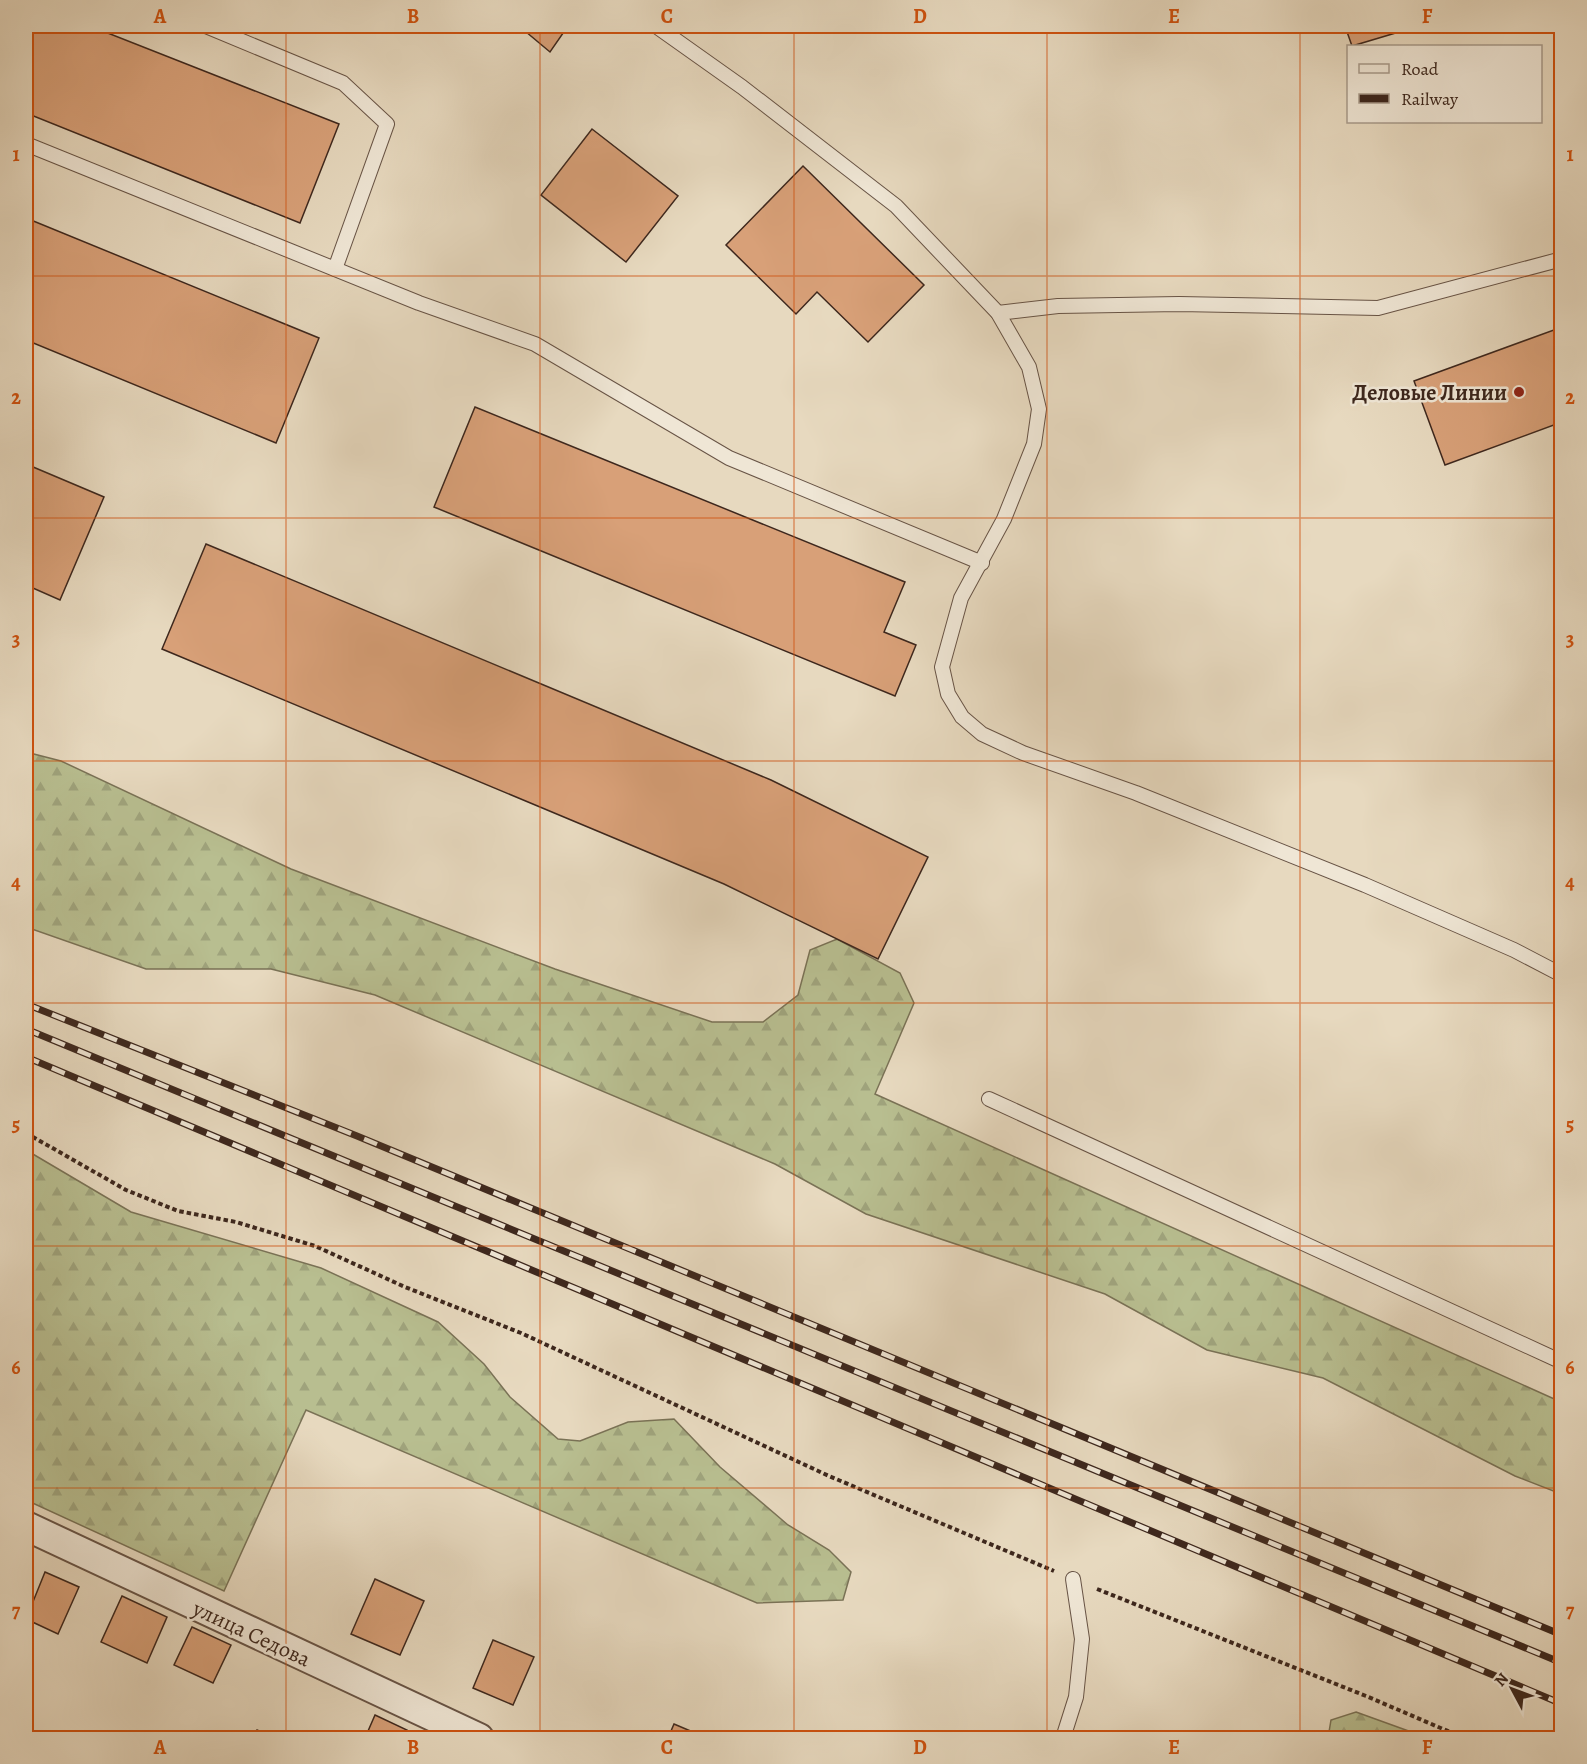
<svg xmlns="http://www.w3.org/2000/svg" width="1587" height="1764" viewBox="0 0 1587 1764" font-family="Alegreya,serif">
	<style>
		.forest { fill: url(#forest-firs); stroke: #7a7256; stroke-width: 1.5 }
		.building { fill: #d8a078; stroke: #3d271d; stroke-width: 1.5 }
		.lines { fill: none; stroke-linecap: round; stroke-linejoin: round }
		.lane-casing { stroke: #685446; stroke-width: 16 }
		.street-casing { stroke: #685446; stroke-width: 32 }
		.path { stroke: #3d271d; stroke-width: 4; stroke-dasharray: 4.5 3; stroke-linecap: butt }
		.lane { stroke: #efe6d5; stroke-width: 14 }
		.street { stroke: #efe6d5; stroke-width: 28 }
		.rail-casing { stroke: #3d271d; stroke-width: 7 }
		.rail { stroke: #efe6d5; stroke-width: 4.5; stroke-dasharray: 14; stroke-linecap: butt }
		.grid { fill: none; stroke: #ce520f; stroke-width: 1.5; stroke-opacity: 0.55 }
		.poi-dot { fill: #8f2418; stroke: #efe6d5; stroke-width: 2 }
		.labels { text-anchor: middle; stroke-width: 5; stroke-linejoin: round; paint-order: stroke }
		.poi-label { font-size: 22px; font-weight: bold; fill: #3d271d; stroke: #efe6d5; text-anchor: end }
		.street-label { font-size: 22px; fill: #3d271d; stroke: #efe6d5 }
		.neatline { fill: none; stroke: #ce520f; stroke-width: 2 }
		.grid-label { font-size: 20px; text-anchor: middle; font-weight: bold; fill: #ce520f }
	</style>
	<defs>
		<pattern id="forest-firs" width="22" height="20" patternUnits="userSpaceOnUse" patternTransform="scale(1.5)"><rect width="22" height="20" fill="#b8be90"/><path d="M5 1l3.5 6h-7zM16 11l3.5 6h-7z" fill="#9fa37c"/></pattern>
	</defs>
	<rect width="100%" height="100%" fill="#e7d9bf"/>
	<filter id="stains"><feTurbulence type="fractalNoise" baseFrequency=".00333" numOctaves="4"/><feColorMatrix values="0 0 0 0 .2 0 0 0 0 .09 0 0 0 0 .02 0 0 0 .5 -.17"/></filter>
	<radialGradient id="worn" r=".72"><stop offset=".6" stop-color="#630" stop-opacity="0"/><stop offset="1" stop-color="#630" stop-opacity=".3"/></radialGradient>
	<!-- forest -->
	<g class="forest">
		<path d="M26,752L61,761L291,869L555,969L712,1022H763L798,995L810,950L837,939L900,973L914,1003L875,1094L1561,1402V1494L1515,1476L1323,1378L1207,1350L1105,1294L866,1214L775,1164L375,995L271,969H146L26,927Z"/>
		<path d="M26,1150L131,1212L321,1268L438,1322L484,1364L510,1397L558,1439L580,1441L628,1422L674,1419L720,1467L788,1525L829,1550L851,1572L843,1600L757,1603L306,1410L224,1591L26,1500Z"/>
		<path d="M1356,1712L1428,1738H1328L1331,1720Z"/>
	</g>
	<!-- building -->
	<g class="building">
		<path d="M26,26H90L339,124L300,223L26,113Z"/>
		<path d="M519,26H568L550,52Z"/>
		<path d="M1345,26H1419L1352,46Z"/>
		<path d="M592,129L678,196L626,262L541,195Z"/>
		<path d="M803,166L924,285L868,342L817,292L796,314L726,245Z"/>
		<path d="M26,218L319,338L276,443L26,340Z"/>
		<path d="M1562,327V422L1445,465L1414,381Z"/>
		<path d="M475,407L905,582L884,632L916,645L895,696L434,507Z"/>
		<path d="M26,464L104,497L60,600L26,585Z"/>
		<path d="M206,544L771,780L928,857L878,959L724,884L162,649Z"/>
		<path d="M45,1572L79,1587L58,1634L26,1619Z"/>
		<path d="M375,1579L424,1601L400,1655L351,1634Z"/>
		<path d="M122,1596L167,1617L147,1663L101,1642Z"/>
		<path d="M192,1627L231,1645L213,1683L174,1665Z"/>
		<path d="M493,1640L534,1657L513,1705L473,1688Z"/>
		<path d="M375,1715L407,1730L403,1738H365Z"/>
		<path d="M674,1724L707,1738H668Z"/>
		<path d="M257,1730L275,1738H254Z"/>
	</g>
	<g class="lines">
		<!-- lane casing -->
		<g class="lane-casing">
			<g id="lane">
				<path d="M206,26L343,83L387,124L335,269"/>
				<path d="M656,26L742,87L896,206L998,313L1029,367L1039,409L1034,444L1004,519L961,598L942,667L948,694L962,717L982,734L1023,753L1136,793L1365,885L1514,950L1562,975"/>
				<path d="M26,144L419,303L535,344L729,458L982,563"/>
				<path d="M998,313L1058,306L1179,304L1378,308L1562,259"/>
				<path d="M989,1099L1562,1362"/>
				<path d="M1063,1738L1076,1697L1082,1639L1073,1579"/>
			</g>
		</g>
		<!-- street casing -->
		<g class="street-casing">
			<path id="street" d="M26,1526L479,1738"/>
		</g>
		<!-- path -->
		<g class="path">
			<path d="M26,1133L126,1190L178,1211L236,1222L315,1246L405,1287L521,1333L829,1476L1054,1571"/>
			<path d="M1097,1589L1366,1696L1464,1738"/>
		</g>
		<!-- lane -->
		<use href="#lane" class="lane"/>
		<!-- street -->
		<use href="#street" class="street"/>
		<!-- rail casing -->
		<g class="rail-casing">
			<g id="rail">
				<path d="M26,1004L357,1136L1562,1635"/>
				<path d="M26,1029L1562,1663"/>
				<path d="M26,1057L1562,1704"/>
			</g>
		</g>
		<!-- rail -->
		<use href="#rail" class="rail"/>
	</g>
	<!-- grid -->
	<path class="grid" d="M286,26V1738M540,26V1738M794,26V1738M1047,26V1738M1300,26V1738M26,276H1562M26,518H1562M26,761H1562M26,1003H1562M26,1246H1562M26,1488H1562"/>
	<!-- markers -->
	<circle class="poi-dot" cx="1519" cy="392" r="6"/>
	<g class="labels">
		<!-- poi labels -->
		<g class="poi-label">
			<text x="1507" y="400">Деловые Линии</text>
		</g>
		<!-- street labels -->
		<g class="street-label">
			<text transform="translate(252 1633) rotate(25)" y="8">улица Седова</text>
		</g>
	</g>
	<!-- margin -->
	<rect width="1587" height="1764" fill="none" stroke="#e7d9bf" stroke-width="66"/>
	<!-- legend -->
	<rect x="1347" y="45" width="195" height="78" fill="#efe6d5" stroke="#a89a8b" stroke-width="1.5"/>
	<rect x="1359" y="64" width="30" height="9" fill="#efe6d5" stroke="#a89a8b" stroke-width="1.5"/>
	<text x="1401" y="75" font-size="18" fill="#3d271d">Road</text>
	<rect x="1359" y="94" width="30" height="9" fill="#3d271d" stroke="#a89a8b" stroke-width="1.5"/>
	<text x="1401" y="105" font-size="18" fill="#3d271d">Railway</text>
	<!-- north arrow -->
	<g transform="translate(1512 1689) rotate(311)" stroke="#efe6d5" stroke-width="4.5" paint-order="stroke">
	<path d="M0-4.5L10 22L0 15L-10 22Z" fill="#3d271d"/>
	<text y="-9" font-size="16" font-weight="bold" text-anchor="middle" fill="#3d271d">N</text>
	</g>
	<rect x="33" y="33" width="1521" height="1698" class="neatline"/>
	<g class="grid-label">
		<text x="160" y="23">A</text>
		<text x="413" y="23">B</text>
		<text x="667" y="23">C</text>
		<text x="920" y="23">D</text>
		<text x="1174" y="23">E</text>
		<text x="1427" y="23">F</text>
		<text x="16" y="161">1</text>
		<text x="1570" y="161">1</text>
		<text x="16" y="404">2</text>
		<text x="1570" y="404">2</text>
		<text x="16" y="646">3</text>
		<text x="1570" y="646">3</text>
		<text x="16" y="889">4</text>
		<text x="1570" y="889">4</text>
		<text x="16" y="1131">5</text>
		<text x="1570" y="1131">5</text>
		<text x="16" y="1374">6</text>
		<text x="1570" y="1374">6</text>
		<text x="16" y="1617">7</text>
		<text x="1570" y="1617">7</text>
		<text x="160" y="1754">A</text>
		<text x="413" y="1754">B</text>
		<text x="667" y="1754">C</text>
		<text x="920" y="1754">D</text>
		<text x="1174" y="1754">E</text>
		<text x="1427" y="1754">F</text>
	</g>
	<rect width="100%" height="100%" filter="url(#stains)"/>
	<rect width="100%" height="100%" fill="url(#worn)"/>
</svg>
